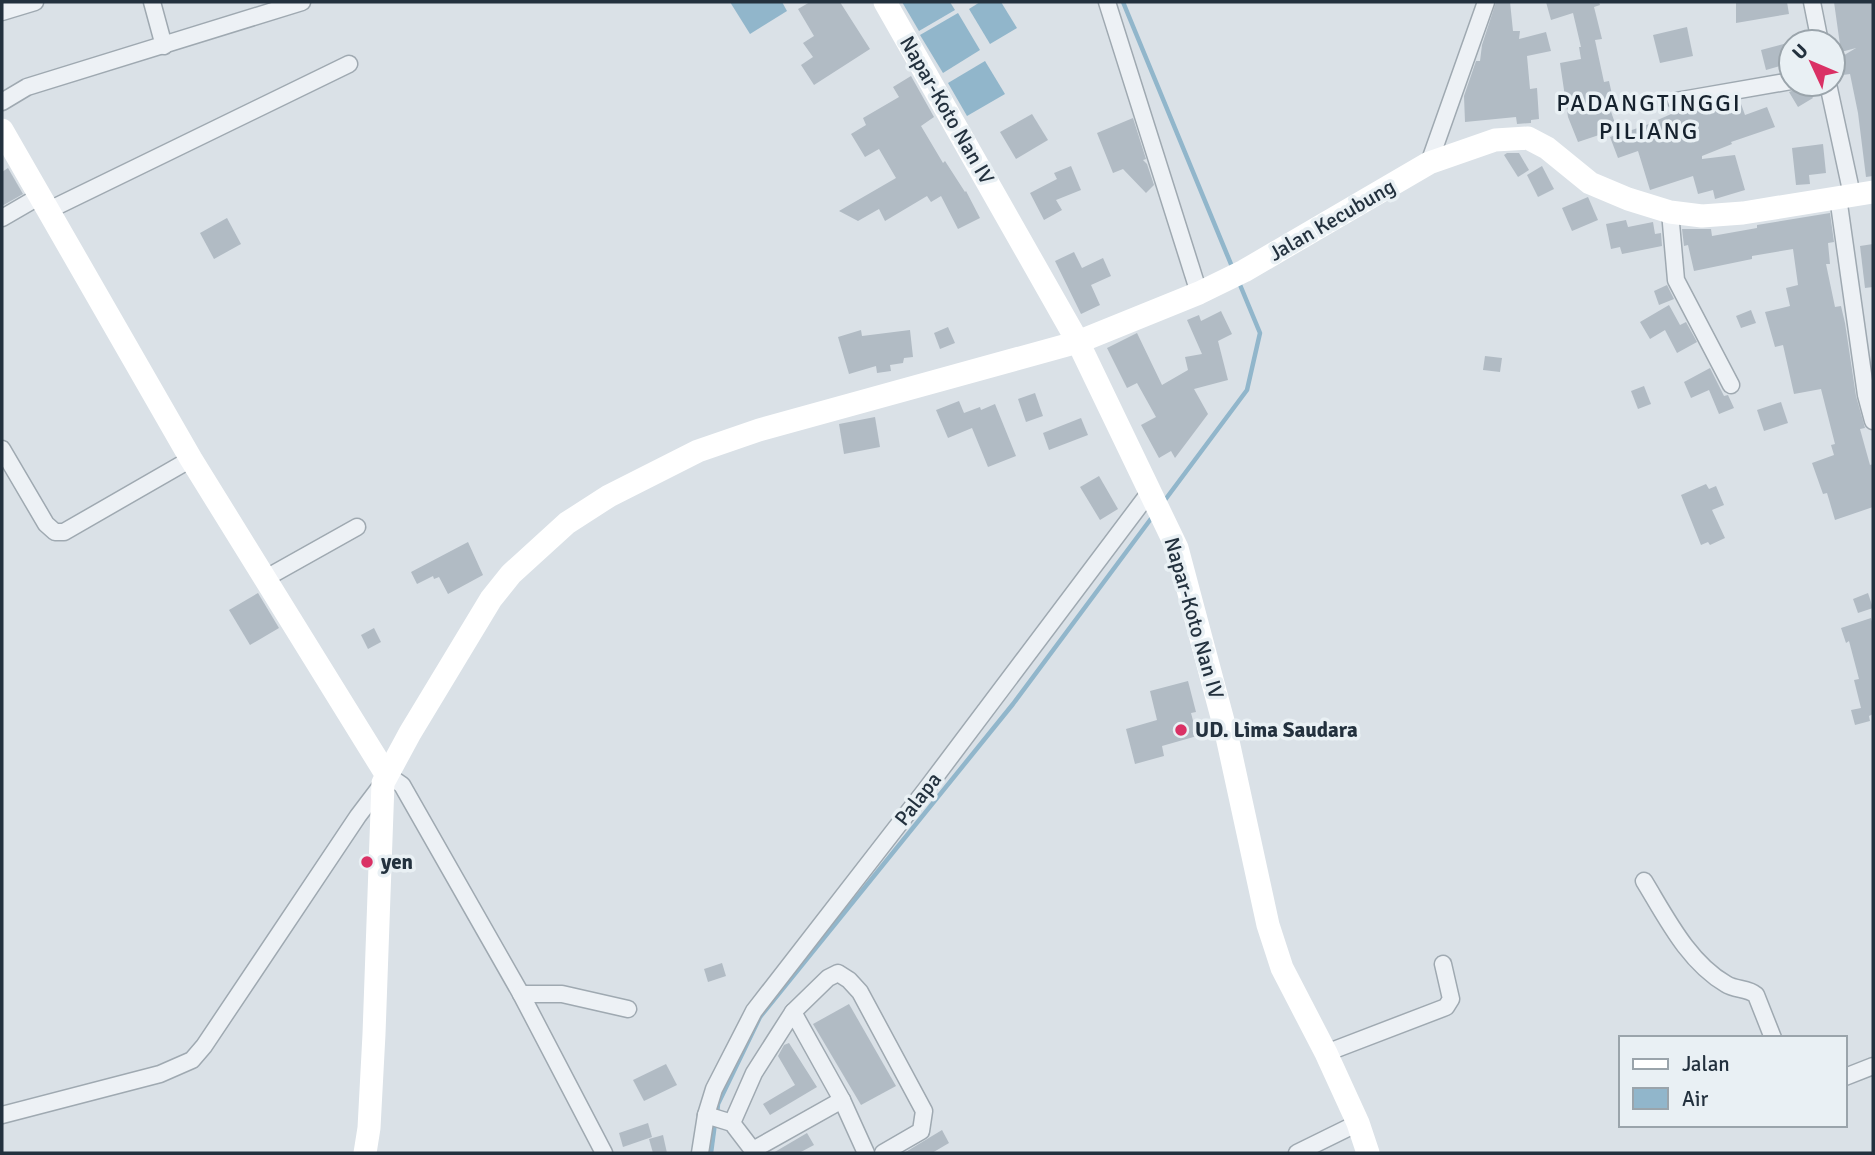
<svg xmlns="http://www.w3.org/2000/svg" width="1875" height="1155" viewBox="0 0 1875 1155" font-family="Signika,sans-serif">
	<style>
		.water { fill: #91b6cb }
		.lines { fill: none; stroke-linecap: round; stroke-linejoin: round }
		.stream { stroke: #91b6cb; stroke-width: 4.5 }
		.building { fill: #b1bbc4 }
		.street-casing { stroke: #9fa9b1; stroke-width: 19 }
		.street { stroke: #edf1f5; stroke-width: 16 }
		.secondary { stroke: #fff; stroke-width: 23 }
		.poi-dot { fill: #da3165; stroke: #e9f0f4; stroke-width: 2.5 }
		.labels { text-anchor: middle; stroke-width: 7; stroke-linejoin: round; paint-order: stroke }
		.street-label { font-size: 21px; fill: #23313e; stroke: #e9f0f4 }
		.poi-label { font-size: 21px; font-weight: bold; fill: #23313e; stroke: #e9f0f4; text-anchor: start }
		.quarter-label { font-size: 24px; letter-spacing: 2px; fill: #16222e; stroke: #e9f0f4 }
	</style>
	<rect width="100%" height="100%" fill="#dae1e7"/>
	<!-- water -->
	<g class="water">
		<path d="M730,2H782L787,11L750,34Z"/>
		<path d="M902,2H950L955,10L919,31Z"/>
		<path d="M980,2H1001L1017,28L990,44L969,9Z"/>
		<path d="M958,13L980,50L943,73L920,35Z"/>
		<path d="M985,61L1005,94L967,116L948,83Z"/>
	</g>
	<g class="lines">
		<!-- stream -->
		<g class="stream">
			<path d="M1123,2L1233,269"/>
			<path d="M1162,504L1247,390L1260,333L1238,280"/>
			<path d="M717,1114L718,1104L760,1017L1013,704L1153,516"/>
			<path d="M711,1153L715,1123"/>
		</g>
	</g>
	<!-- building -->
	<g class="building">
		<path d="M810,2H840L870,49L814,85L801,65L813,57L803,43L814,36L798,9Z"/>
		<path d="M1496,2H1510L1513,31H1520L1519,39L1546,32L1551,51L1527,56L1530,89L1537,88L1539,119L1531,120V123L1517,124L1516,117L1465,122L1464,96L1476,61H1480L1482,45Z"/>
		<path d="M1546,2H1599L1600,5L1594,7L1602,39L1595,40L1604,82L1609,81L1613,99L1607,100L1617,129L1578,142L1568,117L1560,63L1581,59L1579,47H1581L1573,13L1551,20Z"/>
		<path d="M1736,2H1787L1789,14L1736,23Z"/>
		<path d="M1834,2H1873V176L1866,177L1858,113L1850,74L1835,76L1833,64L1842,62L1841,57L1856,48L1841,52Z"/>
		<path d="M1687,27L1693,56L1660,63L1653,35Z"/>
		<path d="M1791,42V63L1766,70L1761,50Z"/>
		<path d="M911,76L934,117L921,126L943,163L945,161L965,192L966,191L980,218L958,229L941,196L931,202L927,196L885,221L879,209L858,221L839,211L896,178L879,149L865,157L851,134L866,125L863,118L899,97L893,87Z"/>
		<path d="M1801,84H1804L1813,98L1798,107L1789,92L1797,89Z"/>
		<path d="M1740,101L1745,115L1767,107L1775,127L1731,142L1732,144L1702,156V159L1735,155L1745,190L1715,199L1713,190L1698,194L1693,176L1650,190L1638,151L1618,158L1610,137L1644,126L1678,111L1684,110L1685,113Z"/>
		<path d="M1032,114L1048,140L1016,159L1000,132Z"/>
		<path d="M1133,118L1146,159L1143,160L1147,164L1154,185L1146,193L1123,169L1113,173L1097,133Z"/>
		<path d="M1823,144L1826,173L1809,175L1810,184L1796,185L1792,148Z"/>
		<path d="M1507,153H1519L1529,170L1518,177L1504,155Z"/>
		<path d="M1071,166L1081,190L1056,200L1062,210L1044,220L1030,193L1057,179L1054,173Z"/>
		<path d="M1542,166L1554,189L1538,197L1527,175Z"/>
		<path d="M8,168L23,194L2,206V172Z"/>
		<path d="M1588,197L1598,220L1572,231L1562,208Z"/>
		<path d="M1830,213L1834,242L1828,243L1830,264H1826L1835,307L1841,306L1845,323L1856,396L1865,428L1860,429L1870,465L1873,464V507L1835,520L1827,493L1823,494L1812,463L1834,455L1831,445L1835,444L1821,389L1794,394L1783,345L1775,347L1765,312L1790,306L1786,288L1798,285L1793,249L1752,256V259L1694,271L1688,245L1684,246L1682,229H1711L1712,236L1757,228V225Z"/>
		<path d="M227,218L241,244L214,259L200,233Z"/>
		<path d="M1626,220L1628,227L1653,222L1655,234L1661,233L1662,246L1622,254L1620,247L1611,249L1606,224Z"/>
		<path d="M1873,244V287L1865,288L1860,246Z"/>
		<path d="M1074,252L1082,268L1103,258L1111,276L1091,285L1100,305L1081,314L1055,261Z"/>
		<path d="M1667,285L1674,299L1659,305L1654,291Z"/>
		<path d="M1669,305L1680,325L1686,322L1697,342L1677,353L1665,330L1650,339L1640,322Z"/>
		<path d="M1751,310L1756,323L1741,328L1736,316Z"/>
		<path d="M1221,311L1232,334L1218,341L1228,380L1194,389L1208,414L1175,458L1171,451L1159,458L1141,425L1156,417L1137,383L1127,388L1107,348L1137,333L1162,385L1188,370L1185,357L1202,354L1187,320L1199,315L1201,321Z"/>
		<path d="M948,327L955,343L940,349L934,333Z"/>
		<path d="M861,330L862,336L910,330L913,357L904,358L903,363L890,365L891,371L877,373L876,366L849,374L838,337Z"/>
		<path d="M1485,356L1502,358L1500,372L1483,370Z"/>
		<path d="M1710,368L1724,396L1728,395L1734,408L1719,414L1709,390L1691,398L1684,382Z"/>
		<path d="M1644,386L1651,404L1638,409L1631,391Z"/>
		<path d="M1035,393L1043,416L1026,422L1018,399Z"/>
		<path d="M959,401L964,413L980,407L981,410L995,404L1016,456L988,467L972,428L948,438L936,410Z"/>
		<path d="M1781,402L1788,423L1764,431L1757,410Z"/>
		<path d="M875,417L880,447L844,454L839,424Z"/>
		<path d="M1081,418L1088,435L1049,450L1043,433Z"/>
		<path d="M1099,476L1118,509L1100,520L1080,487Z"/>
		<path d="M1706,484L1709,489L1716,486L1724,505L1712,510L1725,538L1710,545L1708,542L1701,545L1681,495Z"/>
		<path d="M468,542L483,575L448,594L439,577L434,579L433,576L417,584L411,572Z"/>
		<path d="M258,593L279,628L250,645L229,610Z"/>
		<path d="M1868,593L1873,608L1858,613L1853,599Z"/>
		<path d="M1871,618L1873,626V714L1869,716L1870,721L1855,725L1851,710L1861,708L1854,680L1859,679L1849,641L1846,643L1841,628Z"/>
		<path d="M374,628L381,642L368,649L361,635Z"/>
		<path d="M1188,681L1196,712L1191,713L1197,736L1162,746L1164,756L1135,764L1126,729L1157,720L1150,691Z"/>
		<path d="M722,963L726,976L708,982L704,969Z"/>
		<path d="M849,1004L896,1086L861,1105L813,1024Z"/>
		<path d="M789,1043L817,1087L770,1115L763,1104L795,1085L778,1056L784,1045Z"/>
		<path d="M666,1064L677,1085L644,1101L633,1080Z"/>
		<path d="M648,1123L652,1137L623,1147L619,1133Z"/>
		<path d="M942,1130L949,1143L932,1153H904Z"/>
		<path d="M807,1133L814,1145L799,1153H773Z"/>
		<path d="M663,1135L667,1153H653L649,1139Z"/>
	</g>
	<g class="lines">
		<!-- street casing -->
		<g class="street-casing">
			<g id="street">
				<path d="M152,2L164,46"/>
				<path d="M1107,2L1199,293"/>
				<path d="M1812,2L1820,42"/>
				<path d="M2,12L35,2"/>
				<path d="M1828,84L1852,195"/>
				<path d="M1676,101L1791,81"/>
				<path d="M2,102L27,87L302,2"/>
				<path d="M1429,163L1486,2"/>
				<path d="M1838,197L1866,395L1873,421"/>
				<path d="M49,210L349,64"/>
				<path d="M1670,212L1676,280L1731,385"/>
				<path d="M2,218L40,196"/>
				<path d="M2,449L46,524L55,532H64L191,459"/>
				<path d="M266,578L357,527"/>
				<path d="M386,774L402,785L521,994L604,1153"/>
				<path d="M1644,881C1666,917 1688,962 1726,984C1735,990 1748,988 1756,995L1773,1038"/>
				<path d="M521,994H562L628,1009"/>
				<path d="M793,1012L828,978L838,973L849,980L860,992L924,1111L921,1131L883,1153"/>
				<path d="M1326,1053L1446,1007L1451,999L1443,964"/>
				<path d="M1845,1077L1873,1066"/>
				<path d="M2,1115L160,1074L192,1060L204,1046L358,816L383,783"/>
				<path d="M706,1115L732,1123L755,1153"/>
				<path d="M732,1123L754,1073L793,1012L842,1100L866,1153"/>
				<path d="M753,1150L842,1100"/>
				<path d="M700,1153L706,1115L714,1089L754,1011L927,788L1149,493"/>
				<path d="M1297,1153L1358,1123"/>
			</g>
		</g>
		<!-- street -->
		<use href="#street" class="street"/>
		<!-- secondary -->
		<g class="secondary">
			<path d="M885,2L1078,342L1177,548L1226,732L1268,925L1282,968L1326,1053L1358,1123L1368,1153"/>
			<path d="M2,130L191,459L386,774"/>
			<path d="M365,1153L369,1128L374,1034L383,783L410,733L491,599L511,574L567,523L609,496L698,451L759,430L1078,342L1199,293L1244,271L1429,163L1495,140L1528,138L1547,148L1590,183L1628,199L1670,212L1702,216L1743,213L1873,192"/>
		</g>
	</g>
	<!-- markers -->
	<g class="poi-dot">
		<circle cx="1181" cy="730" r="7"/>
		<circle cx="367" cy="862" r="7"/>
	</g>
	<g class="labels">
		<!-- street labels -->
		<g class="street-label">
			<text transform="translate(947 110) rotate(60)" y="7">Napar-Koto Nan IV</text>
			<text transform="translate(1332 220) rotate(-30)" y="7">Jalan Kecubung</text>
			<text transform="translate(1194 618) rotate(74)" y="7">Napar-Koto Nan IV</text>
			<text transform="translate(918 799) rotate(-52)" y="7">Palapa</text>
		</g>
		<!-- poi labels -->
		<g class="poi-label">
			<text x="1195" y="737">UD. Lima Saudara</text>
			<text x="381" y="869">yen</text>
		</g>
		<!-- quarter labels -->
		<g class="quarter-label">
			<text x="1649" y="111">PADANGTINGGI<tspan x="1649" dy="28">PILIANG</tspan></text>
		</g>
	</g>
	<!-- border -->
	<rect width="1875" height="1155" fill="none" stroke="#23313e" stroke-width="7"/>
	<!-- legend -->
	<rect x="1619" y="1036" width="228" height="91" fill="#e9f0f4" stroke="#9aa4ab" stroke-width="2"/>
	<rect x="1633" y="1059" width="35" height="10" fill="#ffffff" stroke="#9aa4ab" stroke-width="2"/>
	<text x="1682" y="1071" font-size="21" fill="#23313e">Jalan</text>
	<rect x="1633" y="1088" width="35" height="21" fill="#91b6cb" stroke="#9aa4ab" stroke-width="2"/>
	<text x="1682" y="1106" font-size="21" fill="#23313e">Air</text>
	<!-- north arrow -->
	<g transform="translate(1812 63) rotate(314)"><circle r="33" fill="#e9f0f4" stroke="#9aa4ab" stroke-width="2"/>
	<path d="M0-5L12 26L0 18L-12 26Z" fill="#da3165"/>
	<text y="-10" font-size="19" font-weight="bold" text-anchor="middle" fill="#23313e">U</text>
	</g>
</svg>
